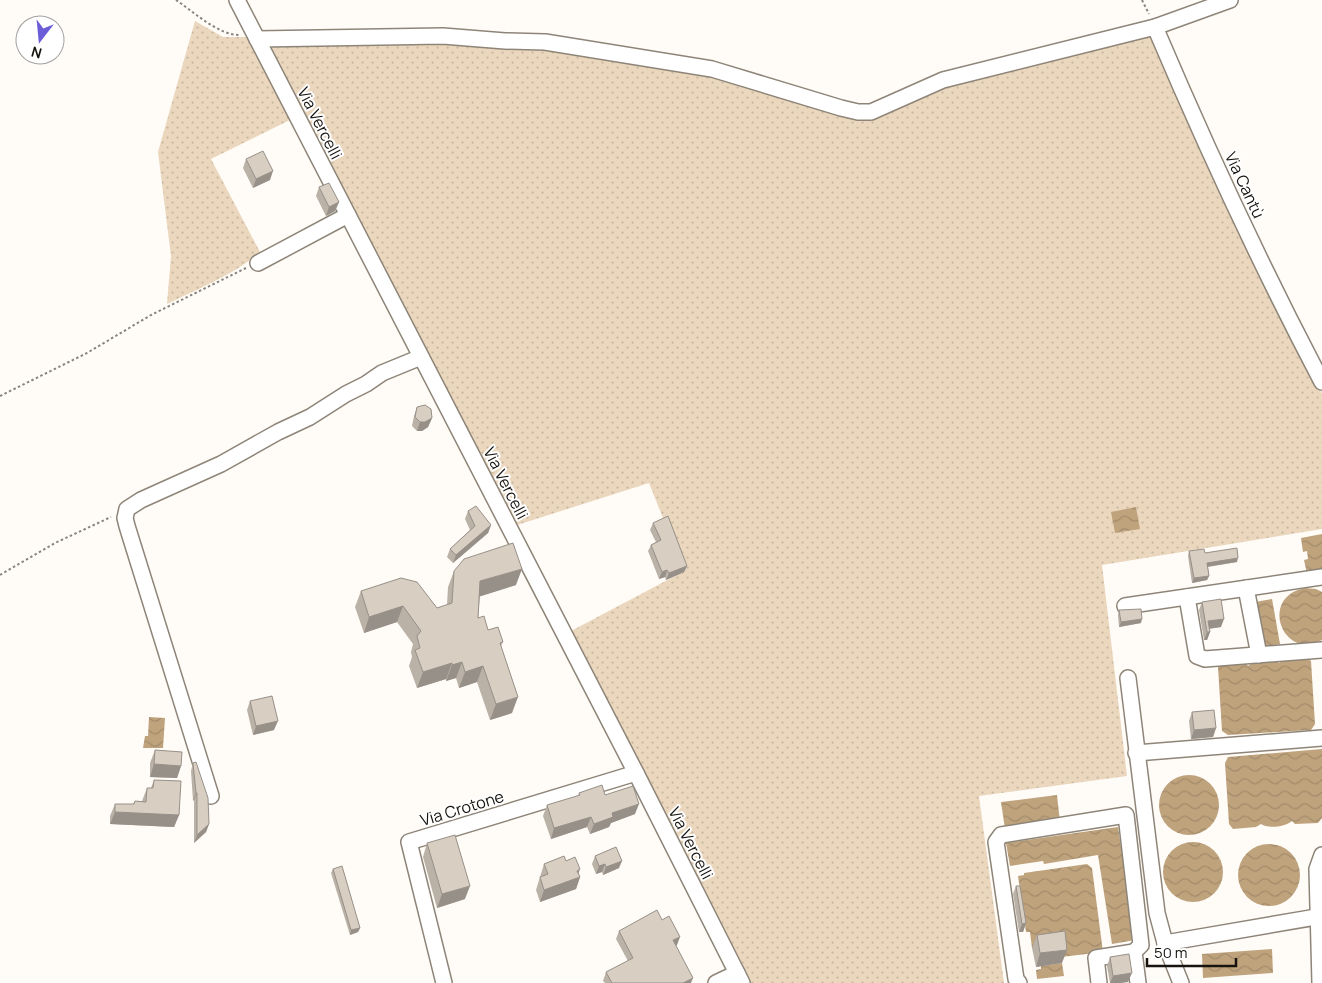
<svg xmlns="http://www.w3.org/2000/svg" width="1322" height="983" viewBox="0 0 1322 983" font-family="Manrope,sans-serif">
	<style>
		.grass { fill: url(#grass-dots) }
		.water { fill: url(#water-waves) }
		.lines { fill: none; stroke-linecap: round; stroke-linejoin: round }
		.minor-casing { stroke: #8e8579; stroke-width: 18 }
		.path { stroke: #88847f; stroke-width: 2; stroke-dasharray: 2.5 2.5; stroke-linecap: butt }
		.minor { stroke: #fff; stroke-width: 15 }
		.wall { fill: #bab1a7 }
		.shaded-wall { fill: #979088 }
		.building { fill: #d8cec2; stroke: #979088 }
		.labels { text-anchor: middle; stroke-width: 4; stroke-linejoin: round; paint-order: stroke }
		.street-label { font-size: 16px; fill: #17140f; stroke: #fff }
	</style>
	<defs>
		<pattern id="grass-dots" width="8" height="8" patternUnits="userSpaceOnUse" patternTransform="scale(1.25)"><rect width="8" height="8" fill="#ebd7bd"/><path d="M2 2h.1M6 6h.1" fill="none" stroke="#c9b8a1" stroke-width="1.8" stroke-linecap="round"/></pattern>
		<pattern id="water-waves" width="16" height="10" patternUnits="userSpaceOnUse" patternTransform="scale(1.25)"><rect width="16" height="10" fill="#bfa37d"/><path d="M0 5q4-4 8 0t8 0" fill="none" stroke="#a38b6b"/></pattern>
	</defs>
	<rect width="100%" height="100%" fill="#fffbf6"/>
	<!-- grass -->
	<g class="grass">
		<path d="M195,21L223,37H250L292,119L211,159L260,252C237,273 196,290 167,304L171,256L158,152Z"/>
		<path d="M1153,35L1276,303L1322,394V529L1102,565L1127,776L979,796L1004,983H749L571,631L677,575L667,528L649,483L517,525L474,446L270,55L271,46L279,42L443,40L543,47L682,70L747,84L864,119L939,87Z"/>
	</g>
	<!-- water -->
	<g class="water">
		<path d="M1136,507L1140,529L1115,533L1111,512Z"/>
		<path d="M1322,534V572L1307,574L1304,560L1308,559L1307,551L1303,552L1301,538Z"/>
		<path d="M1305,588L1316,589L1322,592V640C1283,662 1258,597 1305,588Z"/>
		<path d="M1272,599L1280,644L1263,647L1255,602Z"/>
		<path d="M1307,657L1311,661L1315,724L1311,730L1228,735L1222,731L1218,667L1222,663L1244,661L1248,666L1253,662L1276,660L1279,663L1283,659Z"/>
		<path d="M149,717L165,718L163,748H143L145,736H148Z"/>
		<path d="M1322,749V818L1318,823L1295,824L1292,821C1285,827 1268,829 1261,824L1256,827L1233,829L1229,824L1225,763L1228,757Z"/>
		<circle cx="1189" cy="805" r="30"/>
		<path d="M1057,795L1060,822L1005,829L1001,802Z"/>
		<path d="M1118,827L1135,940L1112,944L1098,855L1044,864L1043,861L1010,866L1006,843Z"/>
		<circle cx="1193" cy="872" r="30"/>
		<circle cx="1269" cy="875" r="31"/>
		<path d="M1087,864L1092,868L1103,952L1061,957L1059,945L1032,948L1030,932H1026L1018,876L1024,875V873Z"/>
		<path d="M1272,949L1273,973L1203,978L1202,954Z"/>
		<path d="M1062,963L1064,976L1037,979L1036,970L1041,969V966Z"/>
	</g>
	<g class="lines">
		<!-- minor casing -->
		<g class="minor-casing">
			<g id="minor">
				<path d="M237,0L636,773L742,983"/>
				<path d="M1155,27C1206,147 1261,266 1322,382"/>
				<path d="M257,39L443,36L505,41L545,42L712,69L841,108L858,112H871L943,80L1155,27L1230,0"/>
				<path d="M258,263L348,215"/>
				<path d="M1246,588L1259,655"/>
				<path d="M1187,597L1197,656L1205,659L1322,650"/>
				<path d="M1125,606L1322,577"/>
				<path d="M1128,678L1157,913L1165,943L1181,983"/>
				<path d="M1136,753L1322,738"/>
				<path d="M211,796L127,526L125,518L127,509L141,500L221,464L278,432L310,417L346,394L366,384L382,373L421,357"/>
				<path d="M1165,943L1322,916"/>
				<path d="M444,983L409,842L636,773"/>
				<path d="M716,983L737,973"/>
				<path d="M1019,983L1016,979L996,842L1001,835L1126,815L1141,945L1134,952L1138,983"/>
				<path d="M1099,983L1096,958L1134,952"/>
				<path d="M1320,983L1317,869L1322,855"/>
			</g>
		</g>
		<!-- path -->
		<g class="path">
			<path d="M176,0C194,12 219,36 241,35"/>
			<path d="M1142,0L1149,14"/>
			<path d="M0,396L87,353L151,315L246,268"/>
			<path d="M0,575L55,543L111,517"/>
		</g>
		<!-- minor -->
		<use href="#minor" class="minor"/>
	</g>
	<!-- wall -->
	<g class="wall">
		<path d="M246,159L270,180L253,188L243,168Z"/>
		<path d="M319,187L339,202L335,211L326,216L316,196Z"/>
		<path d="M417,407L432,418L428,427L422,431H417L412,426L414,416Z"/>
		<path d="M468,511L491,525L488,533L453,563L447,557L450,549L470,530L465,519Z"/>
		<path d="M653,523L687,566L684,572L666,580L665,577L659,579L648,551L651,545L656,542L650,530Z"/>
		<path d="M1189,551L1205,553L1237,562L1208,567L1209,576L1207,580L1192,583L1188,556Z"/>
		<path d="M454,571L516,585L480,596L478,618L488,630L503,642L501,646L512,713L490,720L477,682L459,688L456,678L446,681V679L417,688L409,666L412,657L411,652L413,644L397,622L364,633L355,607L361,591L437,608L447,605L448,587Z"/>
		<path d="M1202,602L1221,627L1209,629L1210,632L1207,640H1204L1199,610Z"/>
		<path d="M1119,610L1141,623L1119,627L1118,615Z"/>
		<path d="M250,701L274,730L253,735L247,710Z"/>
		<path d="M1192,712L1216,728L1213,737L1191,739L1189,721Z"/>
		<path d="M155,750L181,766L177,778L150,777V763Z"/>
		<path d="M193,763L209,824L206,832L194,843V800L193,801L191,771Z"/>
		<path d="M154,780L179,815L174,827L110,824V816L115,804H133L135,801H142L147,788H151Z"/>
		<path d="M579,793L605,795L635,814L611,823L609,827L590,834L587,827L551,839L543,816L547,805L578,796Z"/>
		<path d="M427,843L465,899L437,908L423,857Z"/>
		<path d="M595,856L619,868L603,875L602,872L596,874L592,864Z"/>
		<path d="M566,861L579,874L580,877L576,889L540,902L536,890L544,864Z"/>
		<path d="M333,869L360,928L358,932L350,935L331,873Z"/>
		<path d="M1016,886L1026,923L1023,932H1019L1013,894Z"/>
		<path d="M619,931L677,945L676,946L691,983H605L603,981L606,972L628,961L616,939Z"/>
		<path d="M1037,935L1062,963L1036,967L1032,948Z"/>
		<path d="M1110,957L1128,982L1120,983H1110L1107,966Z"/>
	</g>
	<!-- shaded-wall -->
	<g class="shaded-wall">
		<path d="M273,171L270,180L253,188L256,179Z"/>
		<path d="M339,202L335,211L326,216L329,207Z"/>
		<path d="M432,418L428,427L422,431H417L420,422Z"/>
		<path d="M491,525L488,533L453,563L456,555Z"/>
		<path d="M1238,558L1237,562L1205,567L1207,563Z"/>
		<path d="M687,566L684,572L666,580L669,573Z"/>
		<path d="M522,569L516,585L475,598L480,581Z"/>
		<path d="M667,570L665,577L659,579L662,572Z"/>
		<path d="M1209,576L1207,580L1192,583L1194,578Z"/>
		<path d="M403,606L397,622L364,633L369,617Z"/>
		<path d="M1142,619L1141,623L1119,627L1121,622Z"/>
		<path d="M1224,619L1221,627L1206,629L1208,621Z"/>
		<path d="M1207,632H1210L1207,640H1204Z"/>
		<path d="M462,662L456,678L446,681L452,665Z"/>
		<path d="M452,663L446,679L417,688L423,672Z"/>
		<path d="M483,666L477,682L459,688L465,672Z"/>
		<path d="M518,697L512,713L490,720L496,704Z"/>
		<path d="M278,721L274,730L253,735L256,726Z"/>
		<path d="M1216,728L1213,737L1191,739L1194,730Z"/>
		<path d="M154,764L181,766L177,778L150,777Z"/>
		<path d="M196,793H197L194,800L193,801Z"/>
		<path d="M639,804L635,814L611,823L609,827L590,834L594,824L612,813Z"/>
		<path d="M115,812L179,815L174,827L110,824Z"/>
		<path d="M591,817L587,827L551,839L554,828Z"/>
		<path d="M209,824L206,832L194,843L197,835Z"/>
		<path d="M622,861L619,868L603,875L606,867Z"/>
		<path d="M605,864L602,872L596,874L599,866Z"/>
		<path d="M580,869L577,878L580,877L576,889L540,902L544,890Z"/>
		<path d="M470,886L465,899L437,908L442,894Z"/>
		<path d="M1026,923L1023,932H1019L1022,924Z"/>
		<path d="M360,928L358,932L350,935L351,930Z"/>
		<path d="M680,937L677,945L670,949L673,940Z"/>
		<path d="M1067,950L1062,963L1036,967L1040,953Z"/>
		<path d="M1132,973L1128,982L1120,983H1110L1113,976Z"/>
		<path d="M693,978L691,983H683Z"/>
	</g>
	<!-- building -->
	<g class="building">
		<path d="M263,151L273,171L256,179L246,159Z"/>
		<path d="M329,183L339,202L329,207L319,187Z"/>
		<path d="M425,405L431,409L432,418L425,422H420L415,417L417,407Z"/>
		<path d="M476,506L491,525L456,555L450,549L475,526L468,511Z"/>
		<path d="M668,516L687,566L669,573L667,570L662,572L651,545L661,540L653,523Z"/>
		<path d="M513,543L522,569L480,581L478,618L484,616L488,630L498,627L503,642L500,643L518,697L496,704L483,666L465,672L462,662L452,665V663L423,672L415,650L420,648L417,636L421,631L403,606L369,617L361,591L401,578L417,582L437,608L452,603L454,571L464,559Z"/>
		<path d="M1237,548L1238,558L1207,563L1209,576L1194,578L1189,551L1204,549L1205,553Z"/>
		<path d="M1221,599L1224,619L1208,621L1210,632H1207L1202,602Z"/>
		<path d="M1141,609L1142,619L1121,622L1119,610Z"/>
		<path d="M272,696L278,721L256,726L250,701Z"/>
		<path d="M1214,710L1216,728L1194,730L1192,712Z"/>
		<path d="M155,750L182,752L181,766L154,764Z"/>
		<path d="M196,762L208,798L209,824L197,835V793H196L193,763Z"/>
		<path d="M154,780L181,781L179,815L115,812V804H134L135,801L146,802L147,788H153Z"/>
		<path d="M602,785L605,795L633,786L639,804L612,813L613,817L594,824L591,817L554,828L547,805L580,795L579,793Z"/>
		<path d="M455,835L470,886L442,894L427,843Z"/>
		<path d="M616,847L622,861L606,867L605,864L599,866L595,856Z"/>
		<path d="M564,856L566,861L575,857L580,869L577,871L580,877L544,890L540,877L548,874L544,864Z"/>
		<path d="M342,866L360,928L351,930L333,869Z"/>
		<path d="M1016,886H1020L1026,923L1022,924Z"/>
		<path d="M657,910L662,920L669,916L680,937L673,940L693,978L683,983H612L606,972L633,958L619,931Z"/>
		<path d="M1065,931L1067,950L1040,953L1037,935Z"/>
		<path d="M1129,954L1132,973L1113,976L1110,957Z"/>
	</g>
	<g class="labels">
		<!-- street labels -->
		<g class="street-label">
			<text transform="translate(320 123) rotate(63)" y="6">Via Vercelli</text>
			<text transform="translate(1245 185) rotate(65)" y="6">Via Cantù</text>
			<text transform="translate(506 483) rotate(63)" y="6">Via Vercelli</text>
			<text transform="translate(462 808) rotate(-17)" y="6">Via Crotone</text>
			<text transform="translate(691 843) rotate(63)" y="6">Via Vercelli</text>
		</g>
	</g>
	<!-- north arrow -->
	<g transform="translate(40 40) rotate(196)"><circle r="24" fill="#ffffff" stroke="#a2a19f"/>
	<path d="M0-4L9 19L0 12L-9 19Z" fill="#6b5dd7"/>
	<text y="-8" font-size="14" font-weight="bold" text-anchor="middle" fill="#17140f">N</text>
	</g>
	<!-- scale -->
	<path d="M1147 958v8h89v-8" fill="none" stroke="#17140f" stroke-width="2.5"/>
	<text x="1154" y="958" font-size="15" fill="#17140f" stroke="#ffffff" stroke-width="4" paint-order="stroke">50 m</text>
</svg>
